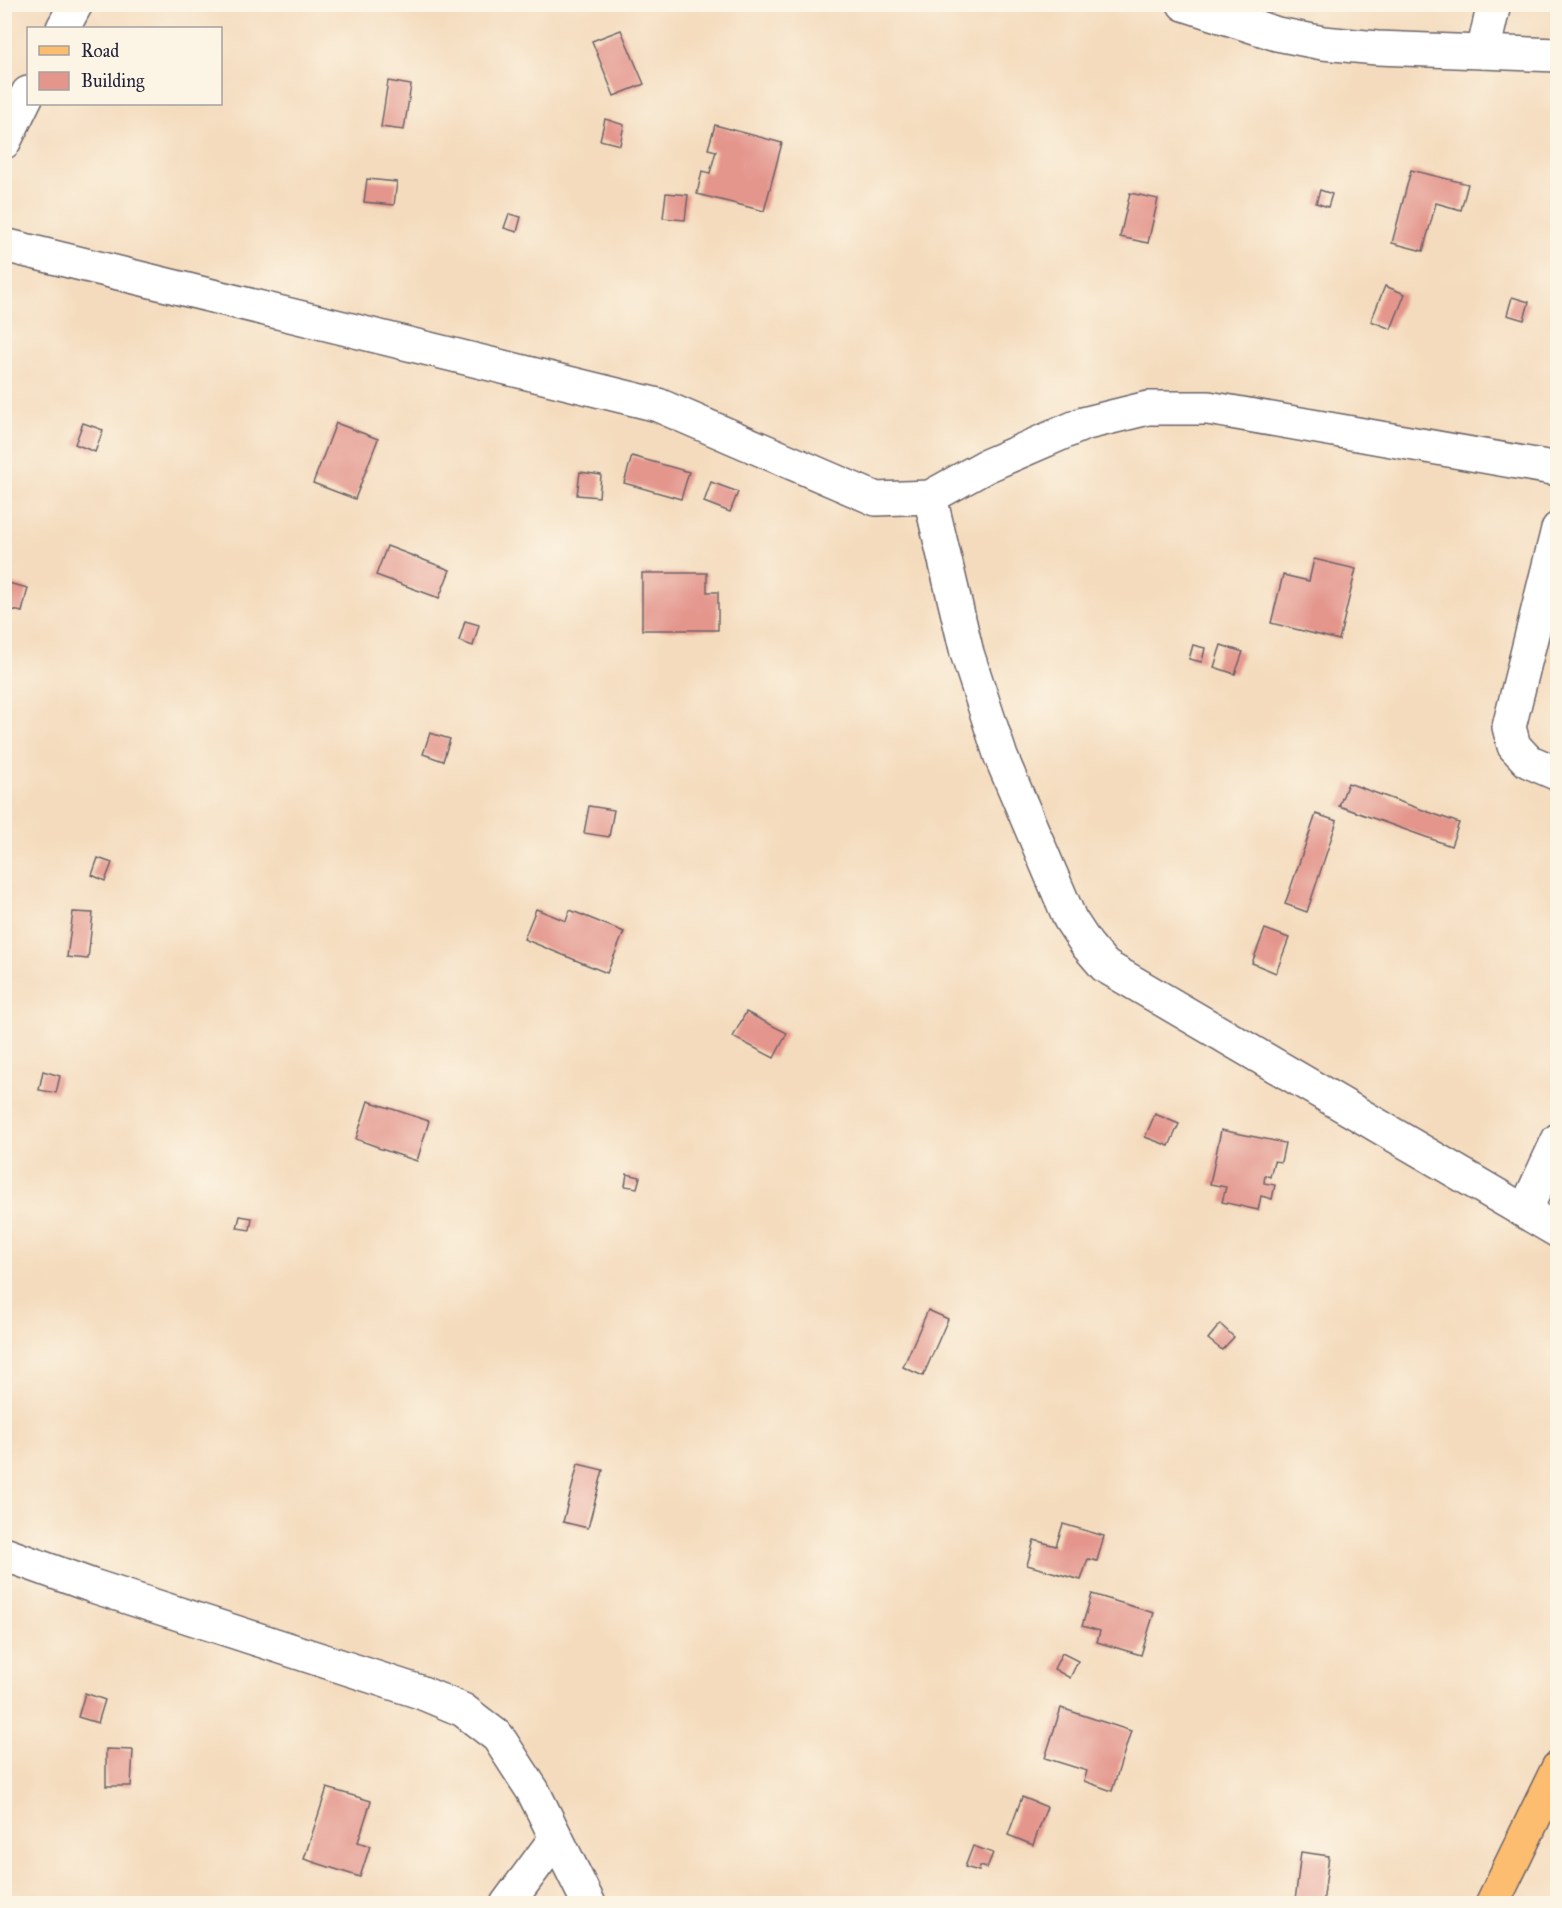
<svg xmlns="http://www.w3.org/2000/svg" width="1562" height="1908" viewBox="0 0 1562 1908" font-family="'IM FELL Great Primer',serif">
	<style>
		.building { fill: #e4968d }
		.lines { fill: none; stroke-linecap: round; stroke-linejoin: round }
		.minor-casing { stroke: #6c6368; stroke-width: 36 }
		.major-casing { stroke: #6c6368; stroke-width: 36 }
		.minor { stroke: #fff; stroke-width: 33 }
		.major { stroke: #fcbd6f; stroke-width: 33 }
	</style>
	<rect width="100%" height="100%" fill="#fcf5e5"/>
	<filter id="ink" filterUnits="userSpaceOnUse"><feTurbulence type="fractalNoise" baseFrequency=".0167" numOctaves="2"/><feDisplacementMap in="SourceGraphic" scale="12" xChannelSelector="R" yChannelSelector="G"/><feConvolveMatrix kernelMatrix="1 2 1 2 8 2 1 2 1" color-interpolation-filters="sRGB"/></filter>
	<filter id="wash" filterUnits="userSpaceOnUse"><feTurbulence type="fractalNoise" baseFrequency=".008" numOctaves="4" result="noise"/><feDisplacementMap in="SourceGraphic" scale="24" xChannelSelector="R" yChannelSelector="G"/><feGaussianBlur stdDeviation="1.35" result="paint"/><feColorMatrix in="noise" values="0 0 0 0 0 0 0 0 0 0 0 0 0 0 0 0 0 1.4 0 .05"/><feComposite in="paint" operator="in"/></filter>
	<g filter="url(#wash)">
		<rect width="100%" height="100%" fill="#f4dbbd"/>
		<g id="blocks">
			<!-- building -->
			<g class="building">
				<path d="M621,30L644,84L614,96L592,41Z"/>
				<path d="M388,81L411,85L404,130L381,127Z"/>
				<path d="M605,119L624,125L620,145L600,140Z"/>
				<path d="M715,125L782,143L764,211L697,194L702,171L710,173L716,151L708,149Z"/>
				<path d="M1411,170L1468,184L1461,210L1436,203L1423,251L1392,243Z"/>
				<path d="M367,179L397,182L394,205L364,202Z"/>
				<path d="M1320,190L1332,194L1328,207L1316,203Z"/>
				<path d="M666,193L688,195L685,220L663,218Z"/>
				<path d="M1130,193L1158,199L1148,243L1120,237Z"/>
				<path d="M509,214L521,217L517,232L504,228Z"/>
				<path d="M1385,286L1405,294L1391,329L1371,321Z"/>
				<path d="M1512,297L1529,302L1524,320L1507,315Z"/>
				<path d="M83,423L103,430L95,452L75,444Z"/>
				<path d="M336,423L378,439L355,499L313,483Z"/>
				<path d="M632,456L689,472L681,499L624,483Z"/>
				<path d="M580,472L601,475L599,497L577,495Z"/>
				<path d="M711,482L738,492L730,512L704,502Z"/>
				<path d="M387,546L450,570L439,598L376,575Z"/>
				<path d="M1314,559L1356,569L1339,640L1271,623L1283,575L1309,581Z"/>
				<path d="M642,573H707V592H718V630H642Z"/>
				<path d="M4,582L28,588L22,612L4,608Z"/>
				<path d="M465,621L479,625L473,646L459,641Z"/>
				<path d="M1193,645L1205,648L1202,662L1189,659Z"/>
				<path d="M1221,645L1243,652L1235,674L1214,667Z"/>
				<path d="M430,733L450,739L443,761L423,754Z"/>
				<path d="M1348,783L1459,823L1451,846L1339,806Z"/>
				<path d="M589,806L614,810L609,837L584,833Z"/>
				<path d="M1316,814L1337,821L1307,912L1285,904Z"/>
				<path d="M98,858L112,863L105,881L92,875Z"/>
				<path d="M536,909L566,921L570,910L624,932L607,973L524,939Z"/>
				<path d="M73,912L93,913L88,959L67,957Z"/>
				<path d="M1265,929L1289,938L1276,973L1252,963Z"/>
				<path d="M746,1012L787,1033L774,1058L733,1037Z"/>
				<path d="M43,1071L60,1076L56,1093L39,1090Z"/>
				<path d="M368,1101L429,1121L417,1161L378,1148V1147L356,1139Z"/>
				<path d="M1155,1114L1179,1124L1169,1146L1145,1137Z"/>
				<path d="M1221,1130L1285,1143L1281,1162L1274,1161L1270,1177L1265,1175L1264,1183L1275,1185L1272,1199L1261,1196L1258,1210L1222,1202L1226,1187L1210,1184Z"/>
				<path d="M627,1174L640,1177L637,1188L625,1186Z"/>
				<path d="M240,1216L252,1218L250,1230L237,1228Z"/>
				<path d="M928,1310L948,1319L923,1376L903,1367Z"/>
				<path d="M1220,1324L1234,1337L1222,1350L1208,1339Z"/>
				<path d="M578,1464L603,1470L588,1528L563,1522Z"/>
				<path d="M1063,1524L1104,1536L1097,1561L1088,1559L1081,1580L1027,1565L1034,1540L1056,1546Z"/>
				<path d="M1092,1594L1154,1613L1141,1655L1097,1642L1100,1631L1082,1626Z"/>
				<path d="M1062,1653L1078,1661L1070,1678L1054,1669Z"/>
				<path d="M85,1693L105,1700L98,1723L78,1717Z"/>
				<path d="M1061,1708L1131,1731L1112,1791L1084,1781L1087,1771L1045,1758Z"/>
				<path d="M106,1749L133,1750L131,1786H106Z"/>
				<path d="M327,1788L371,1801L358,1842L370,1846L360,1877L304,1859Z"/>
				<path d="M1022,1797L1047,1807L1033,1845L1008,1835Z"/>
				<path d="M973,1846L993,1853L987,1868L980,1866L979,1871L965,1867Z"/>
				<path d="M1301,1852L1329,1856L1323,1904L1295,1901Z"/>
			</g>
		</g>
	</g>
	<g filter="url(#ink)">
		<use href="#blocks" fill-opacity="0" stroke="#6c6368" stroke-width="1.5"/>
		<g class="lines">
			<!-- minor casing -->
			<g class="minor-casing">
				<g id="minor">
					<path d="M1184,4L1277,34L1323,43L1377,48L1558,55"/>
					<path d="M63,28L76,4"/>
					<path d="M1483,52L1494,4"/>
					<path d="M4,142L28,93"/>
					<path d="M4,245L658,405L876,499L930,497L986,466L1083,424L1148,408H1208L1558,469"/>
					<path d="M930,497L967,653L1001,757L1070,919L1087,945L1105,966L1558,1231"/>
					<path d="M1558,529L1509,727L1514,746L1528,761L1558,774"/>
					<path d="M1525,1211L1558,1140"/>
					<path d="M4,1554L93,1586L420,1692L463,1710L498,1737L533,1791L589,1904"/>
					<path d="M507,1904L556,1838"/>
				</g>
			</g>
			<!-- major casing -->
			<g class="major-casing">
				<path id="major" d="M1492,1904L1558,1768"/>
			</g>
			<!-- minor -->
			<use href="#minor" class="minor"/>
			<!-- major -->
			<use href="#major" class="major"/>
		</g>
	</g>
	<!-- margin -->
	<rect width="1562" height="1908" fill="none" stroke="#fcf5e5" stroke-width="24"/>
	<!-- legend -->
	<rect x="27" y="27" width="195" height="78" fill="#fcf5e5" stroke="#a5a1a1" stroke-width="1.5"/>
	<rect x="39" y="46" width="30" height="9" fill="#fcbd6f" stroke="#a5a1a1" stroke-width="1.5"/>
	<text x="81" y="57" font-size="18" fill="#22223b">Road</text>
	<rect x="39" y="72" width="30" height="18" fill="#e4968d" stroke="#a5a1a1" stroke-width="1.5"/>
	<text x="81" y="87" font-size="18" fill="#22223b">Building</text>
</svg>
